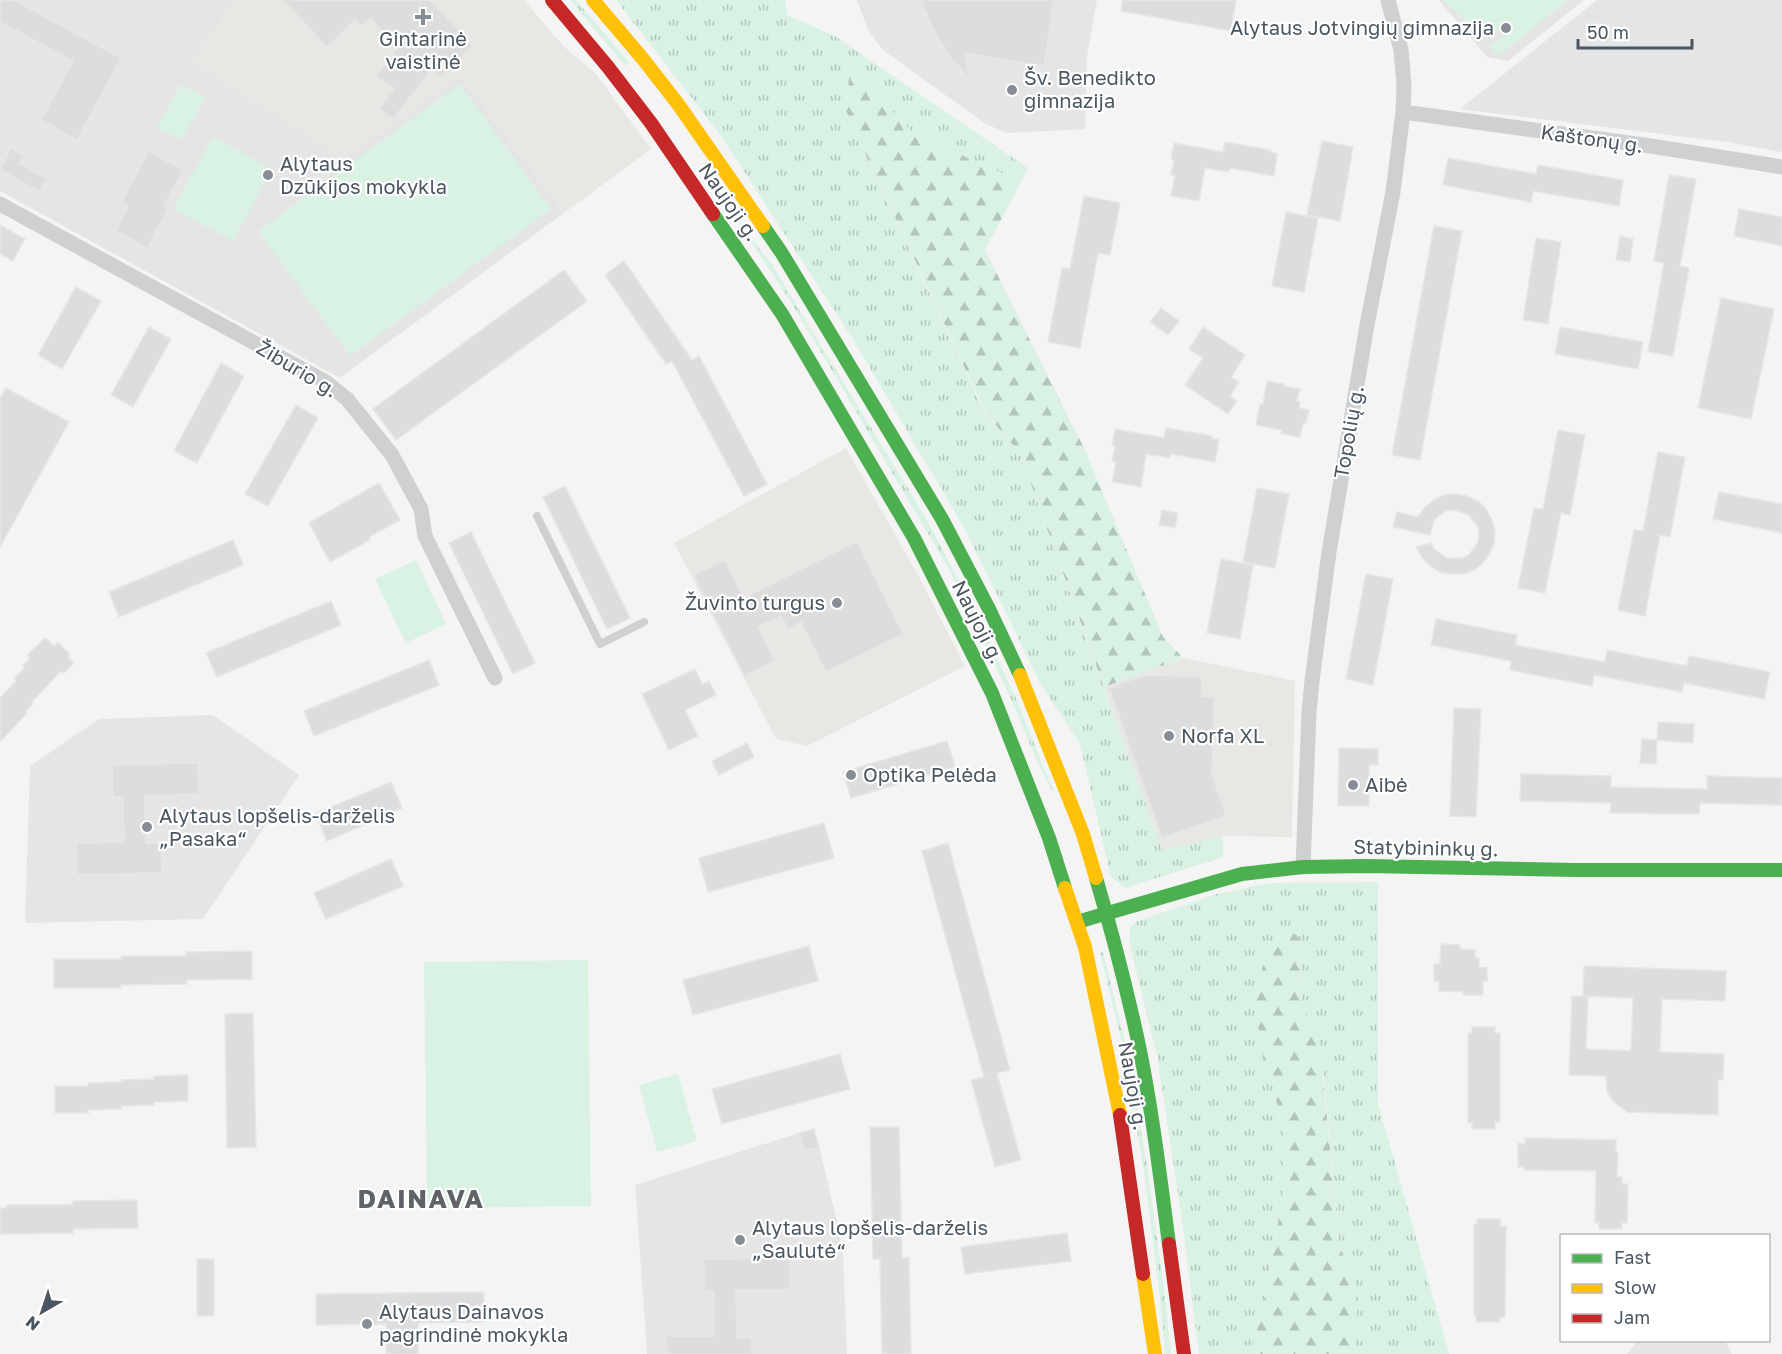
<svg xmlns="http://www.w3.org/2000/svg" width="1782" height="1354" viewBox="0 0 1782 1354" font-family="'Golos Text',sans-serif">
	<style>
		.commercial { fill: #e8e7e3 }
		.education { fill: #e6e5e6 }
		.grass { fill: url(#grass-tufts) }
		.forest { fill: url(#forest-firs) }
		.pitch { fill: #d9f2e3 }
		.building { fill: #ddddde; stroke: #e5e6e7; stroke-width: 1.5; fill-rule: evenodd }
		.lines { fill: none; stroke-linecap: round; stroke-linejoin: round }
		.lane { stroke: #ced0d2; stroke-width: 8 }
		.street { stroke: #ced0d2; stroke-width: 15 }
		.fast { stroke: #4caf50; stroke-width: 14 }
		.slow { stroke: #ffc107; stroke-width: 14 }
		.jam { stroke: #c62828; stroke-width: 14 }
		.poi-dot { fill: #868d94; stroke: #fff; stroke-width: 2 }
		.labels { text-anchor: middle; stroke-width: 4.5; stroke-linejoin: round; paint-order: stroke }
		.poi-label { font-size: 20px; fill: #4a5661; stroke: #fff; text-anchor: start }
		.street-label { font-size: 20px; fill: #4a5661; stroke: #fff }
		.district-label { font-size: 26px; font-weight: bold; letter-spacing: 1.5px; fill: #5f6368; stroke: #fff }
	</style>
	<defs>
		<pattern id="grass-tufts" width="24" height="20" patternUnits="userSpaceOnUse" patternTransform="scale(1.5)"><rect width="24" height="20" fill="#d9f2e3"/><path d="M3 7l-1-3M5 7V3M7 7l1-3M15 17l-1-3M17 17v-4M19 17l1-3" fill="none" stroke="#b2c7bb"/></pattern>
		<pattern id="forest-firs" width="22" height="20" patternUnits="userSpaceOnUse" patternTransform="scale(1.5)"><rect width="22" height="20" fill="#d9f2e3"/><path d="M5 1l3.5 6h-7zM16 11l3.5 6h-7z" fill="#b2c7bb"/></pattern>
	</defs>
	<rect width="100%" height="100%" fill="#f4f4f4"/>
	<!-- commercial -->
	<g class="commercial">
		<path d="M235,0H524L563,46L596,74L651,149L564,213L460,75L344,159L192,61Z"/>
		<path d="M846,448L917,573L965,666L807,746L776,739L674,543Z"/>
		<path d="M1183,658L1295,681L1292,837L1223,836L1162,851L1104,687Z"/>
	</g>
	<!-- education -->
	<g class="education">
		<path d="M0,0H235L192,61L344,159L460,75L564,213L340,378L0,191Z"/>
		<path d="M857,0H1097L1087,56L1085,129L1007,133L984,123L883,50L868,30Z"/>
		<path d="M1439,0H1584L1508,61L1487,57Z"/>
		<path d="M1597,0H1782V152L1727,142L1460,109Z"/>
		<path d="M213,715L299,775L203,919L25,923L30,766L99,719Z"/>
		<path d="M799,1133L804,1151L819,1147L838,1225L843,1254L847,1354H647L635,1185Z"/>
		<path d="M1638,1340L1725,1341L1732,1354H1627Z"/>
	</g>
	<!-- grass -->
	<g class="grass">
		<path d="M570,0H576L629,62L625,66Z"/>
		<path d="M616,0H785L787,15L833,35L1028,168L1021,182L913,133L850,69L846,111L985,414L1020,453L1162,850L1223,836V857L1125,888L1111,877L1080,744L1040,683L966,531L854,341L721,136Z"/>
		<path d="M738,222L771,263L926,518L980,621L1016,698L1055,796L1039,766L1011,699L950,571L834,374L792,304Z"/>
		<path d="M1378,882V1103L1449,1354H1354L1356,1326V1281L1345,1261L1339,1242L1324,1077L1299,990L1301,959L1261,1049L1273,1084L1284,1134L1282,1199L1264,1304L1250,1354H1199L1182,1220L1157,1056L1129,942L1130,928L1135,922L1217,894L1270,883Z"/>
		<path d="M1103,952L1125,1042L1147,1164L1165,1297L1171,1354H1165L1160,1297L1143,1165L1122,1043L1100,953Z"/>
	</g>
	<!-- forest -->
	<g class="forest">
		<path d="M850,68L913,133L1021,182L985,250L1084,448L1163,637L1183,658L1104,687L1020,453L986,414L846,111Z"/>
		<path d="M1287,932L1297,935L1301,944L1299,990L1305,1010L1320,1045L1339,1242L1345,1261L1356,1281L1358,1298L1354,1354H1250L1264,1304L1282,1199L1284,1134L1273,1085L1261,1049L1256,1007L1260,980L1266,951L1275,937Z"/>
	</g>
	<!-- pitch -->
	<g class="pitch">
		<path d="M1443,0H1568L1498,56L1490,47L1510,30H1493L1466,21Z"/>
		<path d="M181,84L205,97L182,140L157,127Z"/>
		<path d="M460,84L551,209L350,356L258,231Z"/>
		<path d="M213,137L272,169L233,241L173,209Z"/>
		<path d="M416,560L446,624L406,643L375,579Z"/>
		<path d="M588,960L591,1206L427,1208L424,962Z"/>
		<path d="M678,1074L697,1141L657,1152L639,1085Z"/>
	</g>
	<!-- building -->
	<g class="building">
		<path d="M0,0H14L121,58L77,140L41,120L73,61L0,22Z"/>
		<path d="M283,0H430L472,46L439,77L432,69L393,119L379,108L394,89L376,76L398,48L370,18L361,26L355,20L327,47Z"/>
		<path d="M921,0H1054L1044,66L965,53L969,79L948,54L933,29Z"/>
		<path d="M1123,0H1236L1231,31L1121,11Z"/>
		<path d="M1322,141L1353,147L1340,221L1307,215Z"/>
		<path d="M1225,142L1271,150L1270,152L1277,154L1274,176L1230,168L1229,172L1205,168L1199,201L1171,196L1175,175H1171L1174,160L1171,159L1174,143L1223,152Z"/>
		<path d="M11,148L24,156L19,163L47,179L39,192L0,170Z"/>
		<path d="M149,151L183,170L164,206L168,209L147,248L116,231L128,207L121,203Z"/>
		<path d="M1448,158L1536,174L1538,165L1623,180L1619,206L1533,191L1531,202L1443,185Z"/>
		<path d="M1669,175L1696,179L1680,266L1689,268L1673,356L1648,352L1664,263L1654,261Z"/>
		<path d="M1084,196L1120,203L1110,255L1098,253L1080,348L1048,342L1062,268L1070,269Z"/>
		<path d="M1739,209L1782,217V246L1734,236Z"/>
		<path d="M1286,212L1318,218L1304,292L1272,286Z"/>
		<path d="M0,225L25,239L13,261L0,254Z"/>
		<path d="M1434,226L1462,231L1420,460L1392,455Z"/>
		<path d="M1620,236L1633,239L1630,262L1616,260Z"/>
		<path d="M1536,238L1561,242L1548,324L1523,320Z"/>
		<path d="M624,261L692,360L699,356L767,484L744,496L672,361L666,364L605,275Z"/>
		<path d="M564,270L587,301L396,440L373,409Z"/>
		<path d="M76,287L101,301L62,369L38,355Z"/>
		<path d="M1721,298L1774,309L1751,419L1698,408Z"/>
		<path d="M1161,308L1179,321L1168,335L1150,322Z"/>
		<path d="M149,327L171,339L133,407L111,395Z"/>
		<path d="M1203,327L1245,355L1231,377L1239,382L1230,396L1237,401L1228,414L1185,385L1203,358L1189,349Z"/>
		<path d="M1560,327L1643,342L1638,369L1555,354Z"/>
		<path d="M221,363L244,376L197,463L174,451Z"/>
		<path d="M1267,381L1284,384V386L1300,389L1297,401L1300,402L1299,408L1309,410L1306,423H1303L1300,437L1281,434L1282,430L1256,425L1260,404H1263Z"/>
		<path d="M6,388L69,422L0,547V399Z"/>
		<path d="M296,405L318,418L268,506L245,494Z"/>
		<path d="M1166,428L1212,436V438L1219,440L1215,462L1171,454L1170,458L1146,454L1141,487L1112,482L1116,462L1112,461L1115,446L1112,445L1115,429L1164,438Z"/>
		<path d="M1558,430L1585,435L1570,515L1561,513L1545,593L1518,588L1534,508L1543,509Z"/>
		<path d="M1658,452L1685,457L1670,537L1660,535L1645,616L1618,610L1634,530L1643,531Z"/>
		<path d="M379,483L400,520L369,537L370,540L330,562L309,523Z"/>
		<path d="M565,486L630,618L607,629L543,497Z"/>
		<path d="M1257,488L1289,494L1275,568L1243,562Z"/>
		<path d="M1719,492L1782,504V533L1713,519Z"/>
		<path d="M1456,494L1467,496L1478,501L1486,509L1492,520L1495,531L1494,543L1490,553L1483,563L1474,570L1463,574H1451L1440,572L1430,566L1422,557L1416,547L1431,543L1434,549L1447,558H1462L1469,555L1478,542L1479,535L1478,527L1469,515L1454,510L1446,511L1434,520L1430,535L1393,527L1397,512L1418,517L1425,507L1434,500L1444,495Z"/>
		<path d="M1162,510L1178,513L1175,528L1159,525Z"/>
		<path d="M471,532L535,663L513,674L449,543Z"/>
		<path d="M233,540L243,565L119,617L109,592Z"/>
		<path d="M857,541L903,634L826,672L801,622L788,629L781,616L758,627L775,661L744,676L694,575L725,560L744,598Z"/>
		<path d="M1221,559L1253,565L1240,639L1207,633Z"/>
		<path d="M1366,574L1393,579L1373,685L1346,679Z"/>
		<path d="M331,601L341,625L217,677L206,653Z"/>
		<path d="M1436,619L1517,635L1515,645L1605,662L1607,650L1687,666L1689,656L1770,672L1764,699L1684,683L1682,692L1594,675L1592,686L1510,670L1511,661L1431,645Z"/>
		<path d="M45,638L54,646L58,642L70,654L68,657L74,663L64,673L61,671L31,703L33,704L25,712L27,713L0,742V698L16,681L14,679L24,668L23,666L30,658L27,655Z"/>
		<path d="M429,660L439,685L314,736L304,711Z"/>
		<path d="M695,669L702,684L709,681L716,695L685,710L698,736L669,750L642,694Z"/>
		<path d="M1145,675L1202,677L1201,697H1214L1212,775L1226,816L1162,838L1109,688Z"/>
		<path d="M1454,708L1481,709L1476,817L1450,816Z"/>
		<path d="M1658,722L1694,724L1693,743L1657,740Z"/>
		<path d="M1642,739L1657,740L1656,764L1640,763Z"/>
		<path d="M947,741L955,767L851,798L843,772Z"/>
		<path d="M747,743L754,757L719,775L712,761Z"/>
		<path d="M1339,748L1378,749V765H1369V806H1338Z"/>
		<path d="M198,763L199,794L145,796L146,843H161L162,873L77,875L76,843L124,842L123,797H113L112,765Z"/>
		<path d="M1521,774L1611,776V787L1707,789V776L1782,778V805L1700,803L1699,814L1610,813L1611,803L1520,801Z"/>
		<path d="M391,782L402,808L327,841L315,814Z"/>
		<path d="M824,823L834,858L708,892L699,858Z"/>
		<path d="M948,843L1010,1070L997,1073L1021,1160L995,1167L971,1080L984,1077L922,851Z"/>
		<path d="M391,859L403,886L326,919L314,893Z"/>
		<path d="M1441,944L1460,945V949L1475,950V958H1479V967L1487,968V981H1483V995H1463V992L1439,991V981H1434V964H1440Z"/>
		<path d="M809,946L818,981L693,1015L683,980Z"/>
		<path d="M252,951V979L187,980V984L121,985V988H54V959H121V956H186V952Z"/>
		<path d="M1584,966L1726,971L1725,1001L1662,999L1660,1052L1724,1054L1723,1080H1718V1115L1628,1112L1614,1102L1607,1092L1606,1076L1569,1075L1572,996H1583ZM1584,996L1633,998L1631,1051L1586,1049L1588,996Z"/>
		<path d="M253,1013L256,1147L227,1148L225,1014Z"/>
		<path d="M1472,1027H1495V1033H1500V1122H1495V1129H1472V1123H1468V1033H1472Z"/>
		<path d="M840,1054L850,1089L722,1124L712,1089Z"/>
		<path d="M188,1075V1101L154,1102V1105L121,1106V1109L88,1110L89,1113H55V1086H88V1083L121,1082V1080L154,1079V1076Z"/>
		<path d="M870,1127H899L902,1258H909L911,1354H882L880,1259H873Z"/>
		<path d="M814,1129L819,1147L804,1151L799,1133Z"/>
		<path d="M1525,1138L1616,1140V1152H1618L1617,1177H1622V1184H1628L1627,1223H1622V1229H1599V1223H1595L1596,1171L1524,1170V1167H1518V1143L1525,1144Z"/>
		<path d="M137,1200L138,1228L73,1229V1233L0,1234V1208H7V1205H73L72,1201Z"/>
		<path d="M1477,1219H1501L1500,1226H1506L1505,1317H1500V1322H1476V1315H1474V1224L1477,1225Z"/>
		<path d="M1067,1233L1071,1261L965,1274L961,1247Z"/>
		<path d="M790,1258V1290H736L737,1338H752V1354H667L666,1336H714V1291H704V1259Z"/>
		<rect x="197" y="1259" width="17" height="57"/>
		<path d="M484,1292V1322L418,1323V1354H386V1324L316,1325V1294Z"/>
	</g>
	<g class="lines">
		<!-- lane -->
		<path class="lane" d="M537,516L600,644L644,622"/>
		<!-- street -->
		<g class="street">
			<path d="M1403,112L1651,146L1782,167"/>
			<path d="M0,204L326,382L347,399L392,455L421,509L425,536L495,678"/>
			<path d="M1303,867L1309,712L1312,681L1329,552L1367,325L1393,192L1403,112L1404,85L1401,50L1388,0"/>
		</g>
		<!-- fast -->
		<g class="fast">
			<path d="M713,214L782,314L914,538L992,693L1049,838L1065,888"/>
			<path d="M763,226L781,252L942,519L989,609L1020,675"/>
			<path d="M1096,878C1112,932 1126,986 1138,1041C1152,1108 1160,1176 1169,1244"/>
			<path d="M1077,922L1242,874L1303,867L1366,866L1575,870H1782"/>
		</g>
		<!-- slow -->
		<g class="slow">
			<path d="M593,0L643,59L678,104L763,226"/>
			<path d="M1020,675L1083,834L1096,878"/>
			<path d="M1065,888L1085,947L1120,1115"/>
			<path d="M1143,1274L1155,1354"/>
		</g>
		<!-- jam -->
		<g class="jam">
			<path d="M552,0L608,67L651,123L713,214"/>
			<path d="M1120,1115L1143,1274"/>
			<path d="M1169,1244L1184,1354"/>
		</g>
	</g>
	<!-- markers -->
	<g class="poi-dot">
		<path d="M420 8h6v6h6v6h-6v6h-6v-6h-6v-6h6z"/>
		<circle cx="1506" cy="28" r="6"/>
		<circle cx="1012" cy="90" r="6"/>
		<circle cx="268" cy="175" r="6"/>
		<circle cx="837" cy="603" r="6"/>
		<circle cx="1169" cy="736" r="6"/>
		<circle cx="851" cy="775" r="6"/>
		<circle cx="1353" cy="785" r="6"/>
		<circle cx="147" cy="827" r="6"/>
		<circle cx="740" cy="1240" r="6"/>
		<circle cx="367" cy="1324" r="6"/>
	</g>
	<g class="labels">
		<!-- poi labels -->
		<g class="poi-label">
			<text x="1494" y="35" text-anchor="end">Alytaus Jotvingių gimnazija</text>
			<text x="423" y="46" text-anchor="middle">Gintarinė<tspan x="423" dy="23">vaistinė</tspan></text>
			<text x="1024" y="85">Šv. Benedikto<tspan x="1024" dy="23">gimnazija</tspan></text>
			<text x="280" y="171">Alytaus<tspan x="280" dy="23">Dzūkijos mokykla</tspan></text>
			<text x="825" y="610" text-anchor="end">Žuvinto turgus</text>
			<text x="1181" y="743">Norfa XL</text>
			<text x="863" y="782">Optika Pelėda</text>
			<text x="1365" y="792">Aibė</text>
			<text x="159" y="823">Alytaus lopšelis-darželis<tspan x="159" dy="23">„Pasaka“</tspan></text>
			<text x="752" y="1235">Alytaus lopšelis-darželis<tspan x="752" dy="23">„Saulutė“</tspan></text>
			<text x="379" y="1319">Alytaus Dainavos<tspan x="379" dy="23">pagrindinė mokykla</tspan></text>
		</g>
		<!-- street labels -->
		<g class="street-label">
			<text transform="translate(1592 139) rotate(8)" y="7">Kaštonų g.</text>
			<text transform="translate(729 202) rotate(55)" y="7">Naujoji g.</text>
			<text transform="translate(297 369) rotate(31)" y="7">Žiburio g.</text>
			<text transform="translate(1349 432) rotate(-80)" y="7">Topolių g.</text>
			<text transform="translate(978 622) rotate(63)" y="7">Naujoji g.</text>
			<text transform="translate(1426 848) rotate(1)" y="7">Statybininkų g.</text>
			<text transform="translate(1133 1086) rotate(80)" y="7">Naujoji g.</text>
		</g>
		<!-- district labels -->
		<g class="district-label">
			<text x="421" y="1208">DAINAVA</text>
		</g>
	</g>
	<!-- legend -->
	<rect x="1560" y="1234" width="210" height="108" fill="#ffffff" stroke="#b7bbc0" stroke-width="1.5"/>
	<rect x="1572" y="1254" width="30" height="9" fill="#4caf50" stroke="#b7bbc0" stroke-width="1.5"/>
	<text x="1614" y="1264" font-size="18" fill="#4a5661">Fast</text>
	<rect x="1572" y="1284" width="30" height="9" fill="#ffc107" stroke="#b7bbc0" stroke-width="1.5"/>
	<text x="1614" y="1294" font-size="18" fill="#4a5661">Slow</text>
	<rect x="1572" y="1314" width="30" height="9" fill="#c62828" stroke="#b7bbc0" stroke-width="1.5"/>
	<text x="1614" y="1324" font-size="18" fill="#4a5661">Jam</text>
	<!-- north arrow -->
	<g transform="translate(42 1312) rotate(219)" stroke="#ffffff" stroke-width="4.5" paint-order="stroke">
	<path d="M0-4.5L10 22L0 15L-10 22Z" fill="#4a5661"/>
	<text y="-9" font-size="16" font-weight="bold" text-anchor="middle" fill="#4a5661">N</text>
	</g>
	<!-- scale -->
	<path d="M1578 39v9h114v-9" fill="none" stroke="#4a5661" stroke-width="3"/>
	<text x="1587" y="39" font-size="18" fill="#4a5661" stroke="#ffffff" stroke-width="4.5" paint-order="stroke">50 m</text>
</svg>
